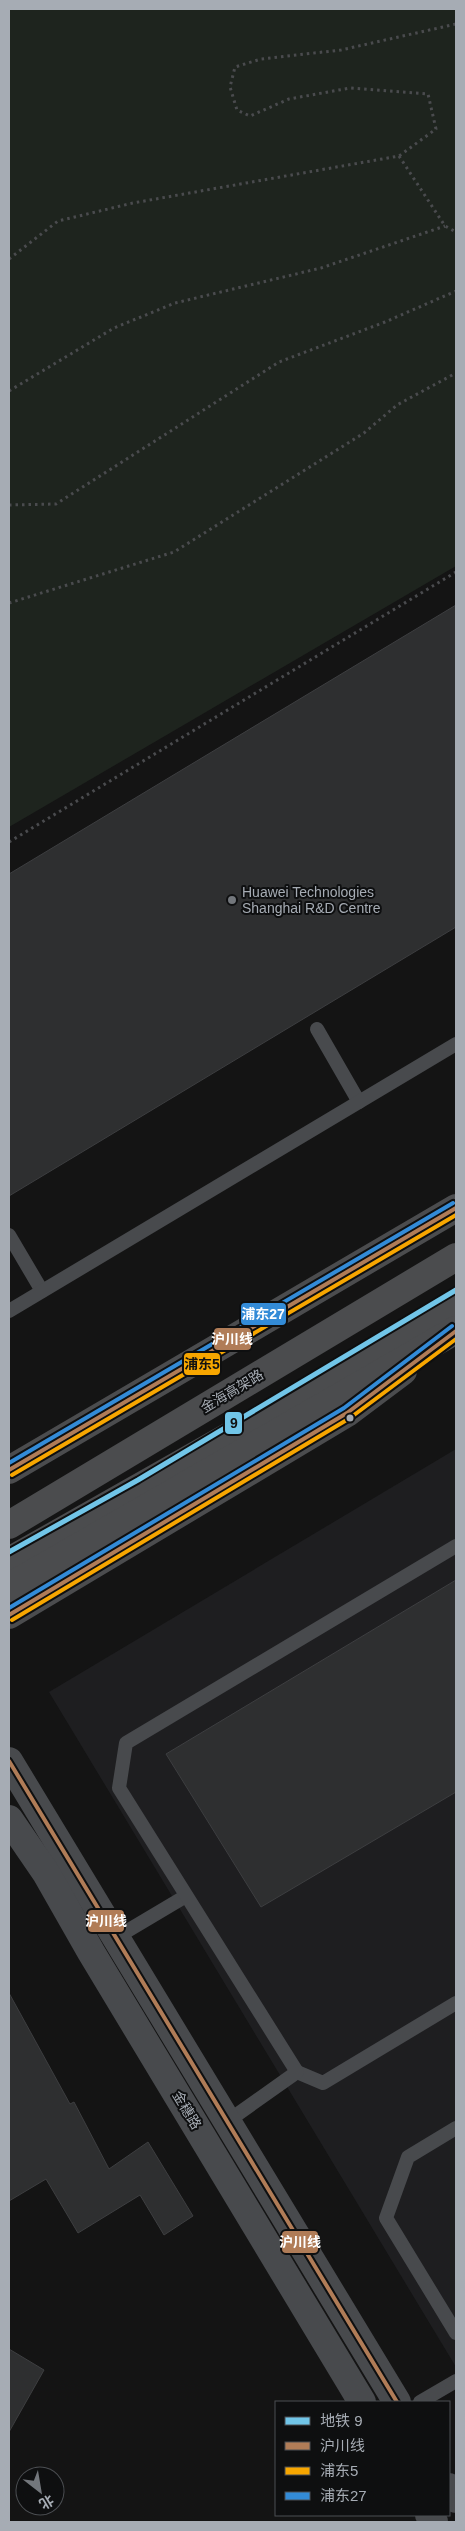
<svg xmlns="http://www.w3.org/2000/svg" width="465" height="2531" viewBox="0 0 465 2531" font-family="Helvetica,'Noto Sans SC',sans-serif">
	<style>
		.built { fill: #1e1e20 }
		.green { fill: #1e241e }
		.building { fill: #2e2f30; stroke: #3d3e40 }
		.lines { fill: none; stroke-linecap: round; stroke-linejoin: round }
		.path { stroke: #4a4b4e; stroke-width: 3; stroke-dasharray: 2.5 4; stroke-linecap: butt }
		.service { stroke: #484a4d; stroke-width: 14 }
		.tertiary { stroke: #484a4d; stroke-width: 28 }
		.primary { stroke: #4b4c4e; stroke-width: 28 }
		.trunk { stroke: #4b4c4e; stroke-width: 28 }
		.bus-1-casing { stroke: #0e0f10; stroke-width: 8 }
		.bus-2-casing { stroke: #0e0f10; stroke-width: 8 }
		.bus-3-casing { stroke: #0e0f10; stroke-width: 8 }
		.bus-1 { stroke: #b07c57; stroke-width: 4 }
		.bus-2 { stroke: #f7a600; stroke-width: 4 }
		.bus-3 { stroke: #338bd7; stroke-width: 4 }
		.metro-1-casing { stroke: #0e0f10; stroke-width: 9 }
		.metro-1 { stroke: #71c5e8; stroke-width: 5 }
		.poi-dot { fill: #73777c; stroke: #0e0f10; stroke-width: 2 }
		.bus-dot { fill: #a6acb4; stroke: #0e0f10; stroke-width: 2 }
		.labels { text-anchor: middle; stroke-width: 4; stroke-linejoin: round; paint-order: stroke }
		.poi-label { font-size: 14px; fill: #a6acb4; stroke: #0e0f10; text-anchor: start }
		.street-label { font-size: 14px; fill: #a6acb4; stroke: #0e0f10 }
		.line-badge { stroke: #0e0f10; stroke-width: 2 }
		.badge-label { font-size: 14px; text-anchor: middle; font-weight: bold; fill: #fff }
		.pale-badge-label { font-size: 14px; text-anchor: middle; font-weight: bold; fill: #111 }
	</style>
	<rect width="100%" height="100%" fill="#141414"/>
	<!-- built -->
	<path class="built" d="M456,1449V2367L49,1692Z"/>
	<!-- green -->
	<path class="green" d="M9,9H456V566L9,827Z"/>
	<!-- building -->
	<g class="building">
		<path d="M456,605V927L9,1196V874Z"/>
		<path d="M456,1580V1792L261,1907L166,1754Z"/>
		<path d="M9,1993L70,2104L74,2102L109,2169L148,2142L193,2216L164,2235L140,2195L78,2233L46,2179L9,2201Z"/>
		<path d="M9,2349L44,2370L9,2432Z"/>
	</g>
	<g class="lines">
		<!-- path -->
		<g class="path">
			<path d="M399,156L445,226L456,232"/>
			<path d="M9,259L58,221L133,203L399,156L436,129L428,94L350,88L289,99L250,116L237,110L230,87L235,67L261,59L341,50L456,24"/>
			<path d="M9,391L114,328L175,303L321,268L445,226"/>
			<path d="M9,505L56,504L279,362L385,322L456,291"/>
			<path d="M9,603L174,552L364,433L397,405L456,373"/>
			<path d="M9,842L456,572"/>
		</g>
		<!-- service -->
		<g class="service">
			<path d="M317,1029L359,1102"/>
			<path d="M9,1235L42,1291"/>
			<path d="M9,1311L456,1044"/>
			<path d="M112,1940L186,1896"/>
			<path d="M297,2072L323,2083L456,2003"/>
			<path d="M228,2121L297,2072L119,1788L126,1743L456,1546"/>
			<path d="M456,2128L408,2157L386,2218L456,2333"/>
			<path d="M420,2402L456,2381"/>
		</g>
		<!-- tertiary -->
		<g class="tertiary">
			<path d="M9,1761L397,2402"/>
			<path d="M9,1819L46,1873L91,1952L362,2402"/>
			<path d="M449,2487L456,2499"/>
			<path d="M429,2515L434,2522"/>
		</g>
		<!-- primary -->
		<g class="primary">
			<path d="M9,1470L456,1208"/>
			<path d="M9,1615L347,1413L403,1371"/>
		</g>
		<!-- trunk -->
		<g class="trunk">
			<path d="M9,1525L456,1257"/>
			<path d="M9,1561L456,1308"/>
			<path d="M9,1587L456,1330"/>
		</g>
		<!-- bus-1 casing -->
		<g class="bus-1-casing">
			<g id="bus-1">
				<path d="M9,1470L456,1208"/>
				<path d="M9,1615L347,1413L456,1331"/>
				<path d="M9,1761L397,2402"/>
			</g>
		</g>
		<!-- bus-2 casing -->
		<g class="bus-2-casing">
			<g id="bus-2">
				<path d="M12,1475L456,1215"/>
				<path d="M12,1620L350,1418L456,1339"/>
			</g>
		</g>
		<!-- bus-3 casing -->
		<g class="bus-3-casing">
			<g id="bus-3">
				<path d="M9,1463L453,1203"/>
				<path d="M9,1608L344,1408L452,1326"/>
			</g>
		</g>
		<!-- bus-1 -->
		<use href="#bus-1" class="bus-1"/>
		<!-- bus-2 -->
		<use href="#bus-2" class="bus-2"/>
		<!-- bus-3 -->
		<use href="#bus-3" class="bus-3"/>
		<!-- metro-1 casing -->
		<g class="metro-1-casing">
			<path id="metro-1" d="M9,1552L138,1480L456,1290"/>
		</g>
		<!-- metro-1 -->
		<use href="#metro-1" class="metro-1"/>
	</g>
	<!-- markers -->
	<circle class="poi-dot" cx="232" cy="900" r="5"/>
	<circle class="bus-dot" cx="350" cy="1418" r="4.5"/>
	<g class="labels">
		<!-- poi labels -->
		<g class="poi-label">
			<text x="242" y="897">Huawei Technologies<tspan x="242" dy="16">Shanghai R&amp;D Centre</tspan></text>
		</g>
		<!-- street labels -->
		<g class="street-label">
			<text transform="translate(232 1391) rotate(-31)" y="5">金海高架路</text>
			<text transform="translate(187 2110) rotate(59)" y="5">金穗路</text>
		</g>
	</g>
	<g class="line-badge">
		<rect x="240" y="1302" width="47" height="24" rx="5" fill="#338bd7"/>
		<rect x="213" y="1327" width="39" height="24" rx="5" fill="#b07c57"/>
		<rect x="183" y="1352" width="38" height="24" rx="5" fill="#f7a600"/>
		<rect x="224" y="1411" width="19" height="24" rx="5" fill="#71c5e8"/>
		<rect x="87" y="1909" width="38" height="24" rx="5" fill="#b07c57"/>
		<rect x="281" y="2230" width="38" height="24" rx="5" fill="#b07c57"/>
	</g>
	<g class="badge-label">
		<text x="263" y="1319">浦东27</text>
		<text x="232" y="1344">沪川线</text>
		<text x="106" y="1926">沪川线</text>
		<text x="300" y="2247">沪川线</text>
	</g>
	<g class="pale-badge-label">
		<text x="202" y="1369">浦东5</text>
		<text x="234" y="1428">9</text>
	</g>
	<!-- border -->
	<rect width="465" height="2531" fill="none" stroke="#a6acb4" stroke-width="20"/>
	<!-- legend -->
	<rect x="275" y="2401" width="175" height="115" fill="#0e0f10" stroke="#4b4e52"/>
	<rect x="285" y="2417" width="25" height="8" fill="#71c5e8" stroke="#4b4e52"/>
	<text x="320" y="2426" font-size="15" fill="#a6acb4">地铁 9</text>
	<rect x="285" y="2442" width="25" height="8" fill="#b07c57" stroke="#4b4e52"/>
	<text x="320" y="2451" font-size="15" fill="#a6acb4">沪川线</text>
	<rect x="285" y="2467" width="25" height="8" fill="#f7a600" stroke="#4b4e52"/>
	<text x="320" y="2476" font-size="15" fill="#a6acb4">浦东5</text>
	<rect x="285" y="2492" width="25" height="8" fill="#338bd7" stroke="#4b4e52"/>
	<text x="320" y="2501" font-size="15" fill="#a6acb4">浦东27</text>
	<!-- north arrow -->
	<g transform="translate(40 2491) rotate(149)"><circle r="24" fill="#0e0f10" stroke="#4b4e52"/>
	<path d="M0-4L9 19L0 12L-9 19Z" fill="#73777c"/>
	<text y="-8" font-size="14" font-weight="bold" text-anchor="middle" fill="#a6acb4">北</text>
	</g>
</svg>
